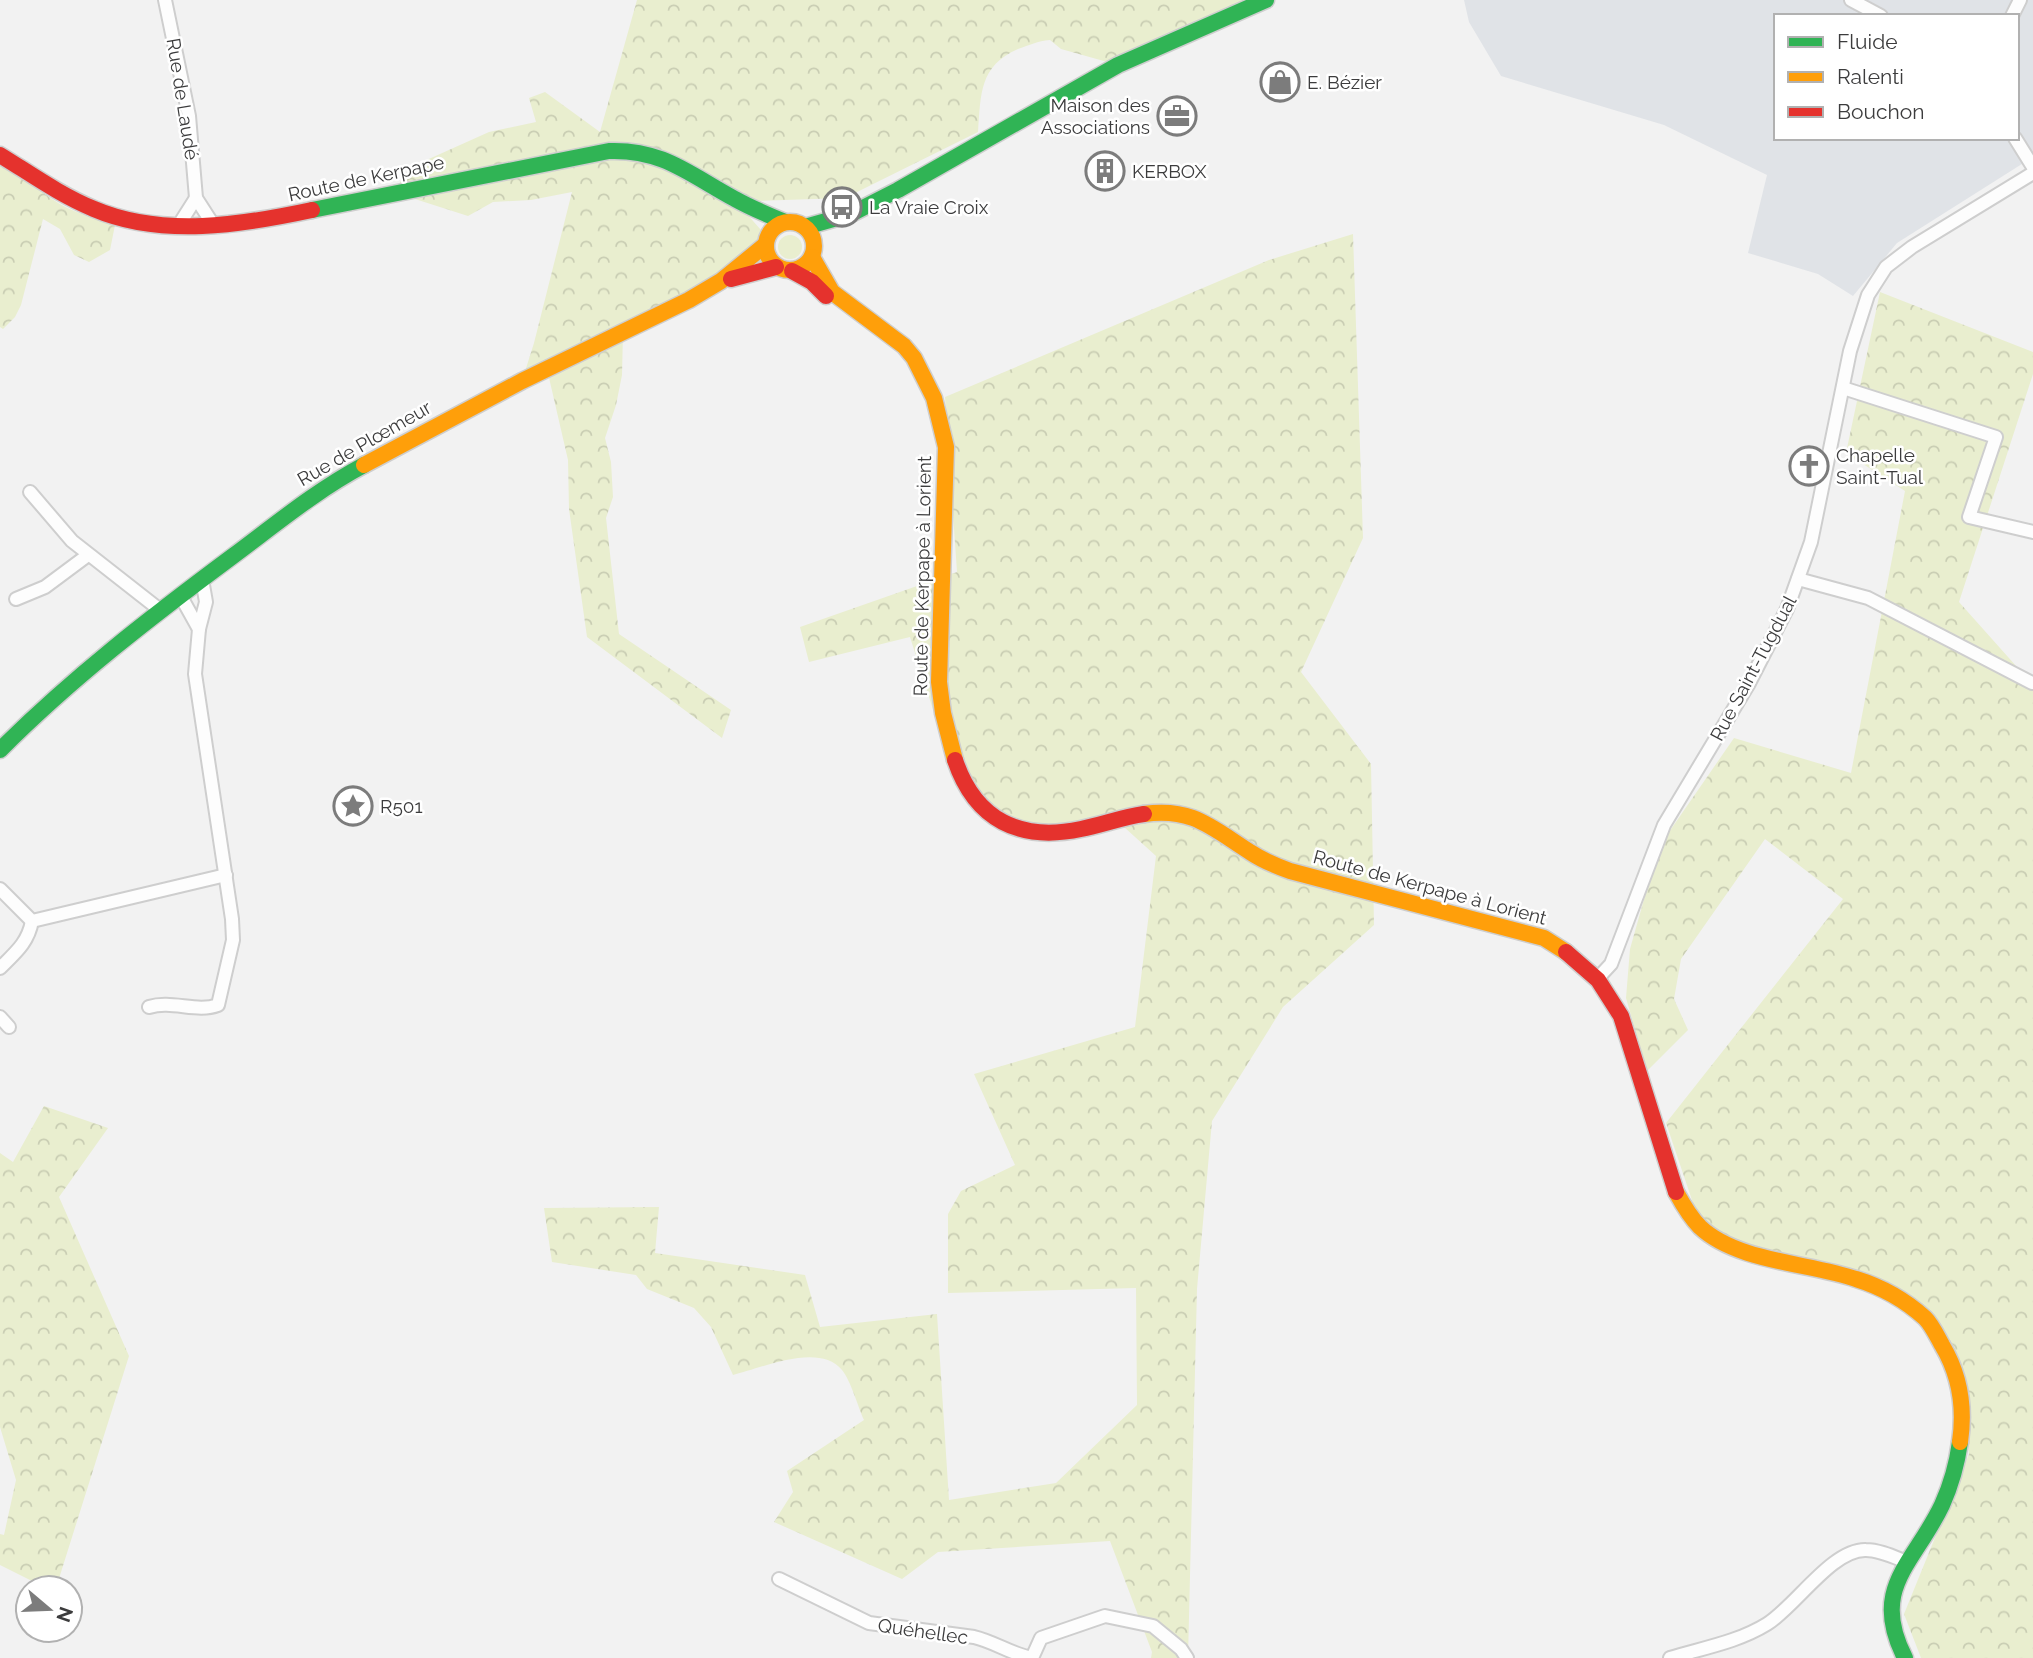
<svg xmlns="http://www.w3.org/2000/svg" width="2033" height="1658" viewBox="0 0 2033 1658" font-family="Raleway,sans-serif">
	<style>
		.built { fill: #e0e3e7; fill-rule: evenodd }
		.grass { fill: #e9eecf }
		.forest { fill: url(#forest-crowns) }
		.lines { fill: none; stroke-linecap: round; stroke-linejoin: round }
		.street-casing { stroke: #cecece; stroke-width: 16 }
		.fast-casing { stroke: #cecece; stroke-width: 19 }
		.slow-casing { stroke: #cecece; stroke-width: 19 }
		.jam-casing { stroke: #cecece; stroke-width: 19 }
		.street { stroke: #fdfdfd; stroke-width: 12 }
		.fast { stroke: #30b455; stroke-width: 16 }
		.slow { stroke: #ff9f0a; stroke-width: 16 }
		.jam { stroke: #e5322d; stroke-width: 16 }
		.labels { text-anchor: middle; stroke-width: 5; stroke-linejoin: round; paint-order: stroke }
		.poi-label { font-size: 19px; fill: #3c3c3d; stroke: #fff; text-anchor: start }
		.street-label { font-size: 19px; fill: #3c3c3d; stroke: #fff }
	</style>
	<defs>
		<pattern id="forest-crowns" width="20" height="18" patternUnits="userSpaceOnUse" patternTransform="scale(1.75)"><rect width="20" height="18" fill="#e9eecf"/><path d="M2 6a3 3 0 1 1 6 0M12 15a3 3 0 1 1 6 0" fill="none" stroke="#c9cdb3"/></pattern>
	</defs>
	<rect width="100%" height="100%" fill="#f2f2f2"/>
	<!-- built -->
	<path class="built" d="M1464,0H2033V157L1897,243L1853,296L1818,274L1748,253L1767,175L1664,125L1501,76L1469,22ZM1776,16H2017V138H1776Z"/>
	<!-- grass -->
	<circle class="grass" cx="790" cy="247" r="12"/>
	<!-- forest -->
	<g class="forest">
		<path d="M637,0H1267L1118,65L1061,49L1050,40C1037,41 1030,45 1018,49C979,66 981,94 978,132L845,198L753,201L746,213L761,230L754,247L715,280L623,333L622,375L616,405L605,438L611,462L613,497L606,518L619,634L731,710L722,738L587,637L569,509L568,460L547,369L522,381L534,343L572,192L531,200L493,202L468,216L393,192L411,167L489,132L536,122L529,98L545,92L600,132Z"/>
		<path d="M0,164C19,174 34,187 52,199C70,212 94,218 115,225L110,250L89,262L74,255L60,229L43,219L21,305L15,317L3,329L0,327Z"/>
		<path d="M1353,234L1363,538L1301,672L1371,764L1374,925L1283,1007L1212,1121L1197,1289L1188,1658H1151L1152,1652L1110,1541L938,1552L902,1579L774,1522L793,1492L787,1471L864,1420C858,1407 851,1381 842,1370C819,1342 762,1368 733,1375L711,1327L694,1308L647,1289L636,1275L552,1262L544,1208L659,1207L655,1253L805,1275L820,1327L937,1314L949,1500L1056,1483L1137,1405L1136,1288L948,1293V1214L961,1191L1015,1165L974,1074L1135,1027L1156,856L1124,827L1040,839L997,827L948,757L910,637L809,662L800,627L957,572L945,397L1269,260Z"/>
		<path d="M1880,292L2033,352V374L1959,602L2033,685V1658H1921L1904,1614L1969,1454L1953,1345L1855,1272L1733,1240L1697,1215L1666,1123L1843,899L1765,839L1681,959L1674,999L1688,1030L1647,1071L1626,998L1630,949L1650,878L1669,832L1734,738L1851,773L1905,491L1846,453Z"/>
		<path d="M44,1106L108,1128L59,1197L129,1356L56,1588H46L0,1565V1534L4,1535L16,1480L0,1427V1153L13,1162Z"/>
	</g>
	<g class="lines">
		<!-- street casing -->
		<g class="street-casing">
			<g id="street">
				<path d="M165,0L189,116L196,198L214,226"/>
				<path d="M1851,0L1881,16"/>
				<path d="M2012,16L2020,0"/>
				<path d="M2015,138L2033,167"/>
				<path d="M182,226V220L196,198"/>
				<path d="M1843,388L1996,437L1969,517L2033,532"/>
				<path d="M30,492L72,541L160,610"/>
				<path d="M1798,579L1868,598L2032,683"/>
				<path d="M180,595L199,629"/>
				<path d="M16,599L45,587L88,555"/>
				<path d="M0,889L32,921L226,875"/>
				<path d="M0,968C15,953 28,943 32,921"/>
				<path d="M1598,978L1611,964L1664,825L1748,685L1787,609L1811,542L1850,351L1868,295L1886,267L1912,247L2033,173"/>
				<path d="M149,1007C172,1000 197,1013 218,1005L233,940L232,919L195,674L199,629L206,602L202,579"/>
				<path d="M0,1017L9,1027"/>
				<path d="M779,1579L869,1623L974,1637C995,1642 1011,1654 1032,1658L1041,1638L1105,1616L1153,1626L1181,1649L1187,1658"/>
				<path d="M1670,1658C1703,1648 1738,1642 1767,1624C1796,1606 1832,1549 1866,1550C1879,1550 1894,1557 1907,1562"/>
			</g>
		</g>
		<!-- fast casing -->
		<g class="fast-casing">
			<g id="fast">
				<path d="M312,210L609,151C663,149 690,175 735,199C751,208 768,215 785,222"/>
				<path d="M805,227L851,214L898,190L1118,65L1266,0"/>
				<path d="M0,750C72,678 151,617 233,556C276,524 317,490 364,465"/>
				<path d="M1905,1658C1869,1588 1914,1564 1942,1505C1951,1485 1957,1464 1960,1442"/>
			</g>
		</g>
		<!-- slow casing -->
		<g class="slow-casing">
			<g id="slow">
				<circle cx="790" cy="246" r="24"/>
				<path d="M812,257L832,292L904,346L914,358L934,398L946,447L939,682L943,713L955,760"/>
				<path d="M364,465L522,381L689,300L721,281L765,245"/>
				<path d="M1144,814C1192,807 1212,828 1250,852C1262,860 1276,866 1290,871L1544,938L1566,952"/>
				<path d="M1676,1192C1682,1203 1691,1218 1700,1227C1737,1262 1810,1263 1856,1279C1882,1287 1905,1300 1925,1318C1932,1325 1937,1336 1942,1345C1960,1375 1965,1408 1960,1442"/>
			</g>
		</g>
		<!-- jam casing -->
		<g class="jam-casing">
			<g id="jam">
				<path d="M0,155C31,174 60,195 94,209C162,238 242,225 312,210"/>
				<path d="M792,271L812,282L826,296"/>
				<path d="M731,279L776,267"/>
				<path d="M955,760C975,820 1020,842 1081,829C1102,825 1122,817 1144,814"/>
				<path d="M1566,952L1598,980L1621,1016L1676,1192"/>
			</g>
		</g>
		<!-- street -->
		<use href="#street" class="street"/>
		<!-- fast -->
		<use href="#fast" class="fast"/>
		<!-- slow -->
		<use href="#slow" class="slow"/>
		<!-- jam -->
		<use href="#jam" class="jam"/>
	</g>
	<!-- icons -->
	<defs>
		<g id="shop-ring" transform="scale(2.0125)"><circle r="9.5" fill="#fff" stroke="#7c7c7c" stroke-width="1.5"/><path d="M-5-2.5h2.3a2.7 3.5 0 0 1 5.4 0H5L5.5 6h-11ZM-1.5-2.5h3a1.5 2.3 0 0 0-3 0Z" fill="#7c7c7c"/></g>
		<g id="office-ring" transform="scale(2.0125)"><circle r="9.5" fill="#fff" stroke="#7c7c7c" stroke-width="1.5"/><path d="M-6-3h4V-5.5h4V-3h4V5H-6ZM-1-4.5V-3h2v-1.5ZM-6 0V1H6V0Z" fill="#7c7c7c"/></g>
		<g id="building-ring" transform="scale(2.0125)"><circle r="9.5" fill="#fff" stroke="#7c7c7c" stroke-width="1.5"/><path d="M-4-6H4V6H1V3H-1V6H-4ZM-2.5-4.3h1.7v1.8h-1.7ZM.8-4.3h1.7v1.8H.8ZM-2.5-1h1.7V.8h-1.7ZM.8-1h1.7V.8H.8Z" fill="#7c7c7c"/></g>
		<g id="bus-ring" transform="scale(2.0125)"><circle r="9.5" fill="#fff" stroke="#7c7c7c" stroke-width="1.5"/><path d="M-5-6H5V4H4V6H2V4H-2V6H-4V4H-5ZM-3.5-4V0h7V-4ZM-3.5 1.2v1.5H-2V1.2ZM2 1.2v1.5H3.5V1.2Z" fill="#7c7c7c"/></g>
		<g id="church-ring" transform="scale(2.0125)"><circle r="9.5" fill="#fff" stroke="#7c7c7c" stroke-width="1.5"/><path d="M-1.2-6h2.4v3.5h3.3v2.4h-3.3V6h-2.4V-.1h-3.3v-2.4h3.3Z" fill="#7c7c7c"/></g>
		<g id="sight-ring" transform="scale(2.0125)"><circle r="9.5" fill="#fff" stroke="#7c7c7c" stroke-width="1.5"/><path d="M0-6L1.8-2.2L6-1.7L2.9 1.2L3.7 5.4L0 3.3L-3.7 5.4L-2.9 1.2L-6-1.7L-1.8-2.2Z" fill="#7c7c7c"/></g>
	</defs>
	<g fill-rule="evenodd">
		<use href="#shop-ring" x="1280" y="82"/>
		<use href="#office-ring" x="1177" y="116"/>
		<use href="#building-ring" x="1105" y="171"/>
		<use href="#bus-ring" x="842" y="207"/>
		<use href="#church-ring" x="1809" y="466"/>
		<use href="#sight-ring" x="353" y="806"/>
	</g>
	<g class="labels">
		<!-- poi labels -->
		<g class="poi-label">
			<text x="1307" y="89">E. Bézier</text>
			<text x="1150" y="112" text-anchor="end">Maison des<tspan x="1150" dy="22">Associations</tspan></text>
			<text x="1132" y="178">KERBOX</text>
			<text x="869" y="214">La Vraie Croix</text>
			<text x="1836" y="462">Chapelle<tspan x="1836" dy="22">Saint-Tual</tspan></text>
			<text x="380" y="813">R501</text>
		</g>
		<!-- street labels -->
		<g class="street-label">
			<text transform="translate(183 99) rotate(81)" y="7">Rue de Laudé</text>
			<text transform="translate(366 178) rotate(-12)" y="7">Route de Kerpape</text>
			<text transform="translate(364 443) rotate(-30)" y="7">Rue de Plœmeur</text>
			<text transform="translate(922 576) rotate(-89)" y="7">Route de Kerpape à Lorient</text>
			<text transform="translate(1753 668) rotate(-62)" y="7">Rue Saint-Tugdual</text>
			<text transform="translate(1430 887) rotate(15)" y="7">Route de Kerpape à Lorient</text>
			<text transform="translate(923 1631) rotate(8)" y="7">Quéhellec</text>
		</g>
	</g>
	<!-- legend -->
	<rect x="1774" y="14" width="245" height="126" fill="#ffffff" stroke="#b1b1b1" stroke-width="2"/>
	<rect x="1788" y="37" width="35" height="10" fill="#30b455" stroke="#b1b1b1" stroke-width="2"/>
	<text x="1837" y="49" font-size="21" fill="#3c3c3d">Fluide</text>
	<rect x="1788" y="72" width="35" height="10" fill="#ff9f0a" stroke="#b1b1b1" stroke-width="2"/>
	<text x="1837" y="84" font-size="21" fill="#3c3c3d">Ralenti</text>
	<rect x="1788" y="107" width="35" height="10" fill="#e5322d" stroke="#b1b1b1" stroke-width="2"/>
	<text x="1837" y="119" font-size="21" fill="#3c3c3d">Bouchon</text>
	<!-- north arrow -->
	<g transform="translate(49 1609) rotate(109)"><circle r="33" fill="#ffffff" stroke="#b1b1b1" stroke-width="2"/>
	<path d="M0-5L12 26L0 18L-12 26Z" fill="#7c7c7c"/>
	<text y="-10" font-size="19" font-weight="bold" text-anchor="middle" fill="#3c3c3d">N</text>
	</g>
</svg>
